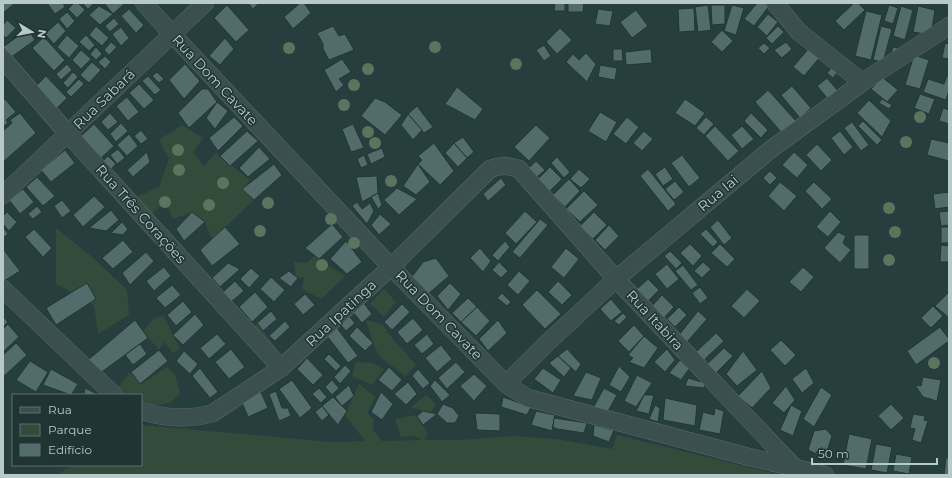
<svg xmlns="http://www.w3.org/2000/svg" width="952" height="478" viewBox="0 0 952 478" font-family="Montserrat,sans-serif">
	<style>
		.green { fill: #334b3b }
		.building { fill: #516c6b; stroke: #213635 }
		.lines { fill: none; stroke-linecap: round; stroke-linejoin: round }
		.minor-casing { stroke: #586d6c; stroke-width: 18 }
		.minor { stroke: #3a4f4e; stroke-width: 17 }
		.tree { fill: #5b745d }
		.labels { text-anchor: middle; stroke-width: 3; stroke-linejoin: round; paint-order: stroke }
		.street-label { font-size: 14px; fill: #b7cac9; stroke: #1f3433 }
	</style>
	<rect width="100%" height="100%" fill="#263f3e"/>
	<!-- green -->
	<g class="green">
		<path d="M182,125L203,138L193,152L204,166L216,153L250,180L243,189L254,200L212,239L205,222L192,212L173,219L165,202L148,217L132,199L159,187L169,159L159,140Z"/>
		<path d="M56,228L91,256L127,290L129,315L98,334L94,305L56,284Z"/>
		<path d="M314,256L345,276L321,299L302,289L304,278L296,277L294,262L307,263Z"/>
		<path d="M384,289L396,302L384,317L370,304Z"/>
		<path d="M163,315L180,349L173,353L164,342L159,350L143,331L152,320Z"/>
		<path d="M366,320L382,324L392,338L416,365L405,376L380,357L373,343Z"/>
		<path d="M257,323L277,349L272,351L251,329Z"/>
		<path d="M356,362L373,363L384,369L372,385L352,376Z"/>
		<path d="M167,367L175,375L180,393L171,402L150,407L141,405V395H122L116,390L131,372L141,384Z"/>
		<path d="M359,384L376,397L367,413L374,420L373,429L382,441L422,440L415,436L401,437L395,419L416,415L428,434L424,440H459L513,436L556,439L612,449L617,435L780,475H56L74,465H141V425L331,442L365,441L345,415Z"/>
		<path d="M426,395L436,404L430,413L411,407Z"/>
	</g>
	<!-- building -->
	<g class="building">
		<path d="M3,3H15L3,13Z"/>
		<path d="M47,3H63L65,7L55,14Z"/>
		<path d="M74,3H78L85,10L77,18L68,9Z"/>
		<path d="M82,3H94L88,9Z"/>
		<path d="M104,3H125L113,14Z"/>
		<path d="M248,3H259L253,9Z"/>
		<path d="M300,3H304L311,13L293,29L284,17Z"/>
		<path d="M555,3H565V11H554Z"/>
		<path d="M568,3H584L583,12H568Z"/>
		<path d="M757,3H765L769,6L754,26L744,19Z"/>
		<path d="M854,3H858L865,10L844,30L835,21Z"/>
		<path d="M227,5L249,30L236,42L214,18Z"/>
		<path d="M708,5L711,30L698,32L695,7Z"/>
		<path d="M711,5H725V24L712,25Z"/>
		<path d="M732,5L744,8L736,35L724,31Z"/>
		<path d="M889,5L898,8L893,24L884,21Z"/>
		<path d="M99,6L113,14L100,25L89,15Z"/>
		<path d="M901,6L913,10L905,40L893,36Z"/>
		<path d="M918,6L935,10L931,35L913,32Z"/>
		<path d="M694,8L695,31L679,32L678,9Z"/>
		<path d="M129,9L144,25L136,33L121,16Z"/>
		<path d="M598,9L613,11L610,26L595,24Z"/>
		<path d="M636,10L648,26L632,38L620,22Z"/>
		<path d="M866,11L882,15L871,60L855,56Z"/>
		<path d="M67,12L75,21L67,29L59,19Z"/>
		<path d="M768,14L778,22L767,36L757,27Z"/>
		<path d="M114,18L119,24L110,32L105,26Z"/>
		<path d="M7,20L16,28L6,38L3,35V25Z"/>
		<path d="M58,22L66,31L54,44L45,34Z"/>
		<path d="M96,26L109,38L102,46L89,35Z"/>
		<path d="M333,26L339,36L345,34L354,50L329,60L323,49V44L317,33Z"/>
		<path d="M778,26L784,32L772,44L766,38Z"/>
		<path d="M881,26L892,29L883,62L873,60Z"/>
		<path d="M121,27L129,38L121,46L112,34Z"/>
		<path d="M560,28L572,40L557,54L546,42Z"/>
		<path d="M28,29L35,40L10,58L3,47Z"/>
		<path d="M722,30L733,41L722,52L711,42Z"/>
		<path d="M67,35L79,46L69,58L57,47Z"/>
		<path d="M86,35L95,45L89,51L79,42Z"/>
		<path d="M44,37L65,60L54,71L32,48Z"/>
		<path d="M225,38L234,49L220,65L209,56Z"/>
		<path d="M111,42L117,47L109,55L104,50Z"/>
		<path d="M786,42L792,49L782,58L774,50Z"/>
		<path d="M764,43L770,48L764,54L758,48Z"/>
		<path d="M945,43L949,44V59L942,58Z"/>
		<path d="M544,45L551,56L544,61L536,50Z"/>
		<path d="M96,47L102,54L96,60L90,54Z"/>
		<path d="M810,47L821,56L804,76L793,67Z"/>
		<path d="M893,47L901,49L891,54Z"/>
		<path d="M613,49H622L623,61H613Z"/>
		<path d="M651,49L652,63L626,65L625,52Z"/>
		<path d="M81,50L91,59L81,69L72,60Z"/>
		<path d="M586,53L596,64L587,82L566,62L573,54L579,60Z"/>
		<path d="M914,55L929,60L920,89L905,85Z"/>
		<path d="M105,56L111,62L105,69L98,62Z"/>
		<path d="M342,59L351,72L339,79L344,85L336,92L324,70Z"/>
		<path d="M92,62L101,70L89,83L80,75Z"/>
		<path d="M67,64L72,70L61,80L56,74Z"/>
		<path d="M185,64L200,81L184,99L169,80Z"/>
		<path d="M835,64L840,69L833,78L827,73Z"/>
		<path d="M600,65L617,68L615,80L598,77Z"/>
		<path d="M73,72L78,77L68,88L63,83Z"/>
		<path d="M157,72L164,79L159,83L152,76Z"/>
		<path d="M948,73L949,90L946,100L923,92L928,79L944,84Z"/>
		<path d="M46,76L67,98L56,109L35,87Z"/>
		<path d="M148,76L161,90L155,95L142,81Z"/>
		<path d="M882,77L898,90L887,102L871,89Z"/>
		<path d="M827,78L838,91L828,99L817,86Z"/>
		<path d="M79,79L84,84L71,97L66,92Z"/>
		<path d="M139,84L154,100L144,109L129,93Z"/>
		<path d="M792,86L811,108L800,118L781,95Z"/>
		<path d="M457,87L483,109L475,120L445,104Z"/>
		<path d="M202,89H208L217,102L189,128L178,113Z"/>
		<path d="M768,90L796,121L782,133L755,102Z"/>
		<path d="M920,94L935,99L929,114L914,108Z"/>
		<path d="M127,97L139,112L128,121L116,106Z"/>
		<path d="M375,98L385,102L402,115L385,135L361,116Z"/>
		<path d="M5,99L16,112L6,120L8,123L3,127V101Z"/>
		<path d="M685,99L705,113L695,126L675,113Z"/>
		<path d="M882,99L892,105L889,109L879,103Z"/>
		<path d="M869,100L891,121L882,137L857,113Z"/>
		<path d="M217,102L228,111L215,129L206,118Z"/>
		<path d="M417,106L433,127L424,133L408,114Z"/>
		<path d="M943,108L949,110V124L939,121Z"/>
		<path d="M600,112L617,122L606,142L588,131Z"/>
		<path d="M20,113L36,133L3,162V131L12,123L10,120Z"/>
		<path d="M110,113L118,122L108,130L101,122Z"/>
		<path d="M751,113L768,130L761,138L744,121Z"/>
		<path d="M408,114L422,130L413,140L401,125Z"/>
		<path d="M234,117L243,126L218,151L209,138Z"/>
		<path d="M627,117L639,127L626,144L613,134Z"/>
		<path d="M706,117L714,124L704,135L696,128Z"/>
		<path d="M863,121L882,140L877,145L858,126Z"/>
		<path d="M852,122L869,145L861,151L844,128Z"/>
		<path d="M121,123L128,131L116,142L110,134Z"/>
		<path d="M94,124L114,146L101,158L81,136Z"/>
		<path d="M353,124L364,148L351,152L342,129Z"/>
		<path d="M536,125L550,138L529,161L514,147Z"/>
		<path d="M715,126L739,151L728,161L705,136Z"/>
		<path d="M742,126L754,139L742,149L731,135Z"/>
		<path d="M141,130L148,139L141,144L134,136Z"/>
		<path d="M247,131L258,141L230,166L220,156Z"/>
		<path d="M644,131L653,139L642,151L633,143Z"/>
		<path d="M840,131L853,147L844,155L831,138Z"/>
		<path d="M129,134L138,146L127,156L117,145Z"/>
		<path d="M463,137L474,152L467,158L454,143Z"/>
		<path d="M931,139L949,143V161L927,155Z"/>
		<path d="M434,143L454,171L440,185L418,164L422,160L418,156Z"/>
		<path d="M454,143L467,158L458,167L445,153Z"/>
		<path d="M817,144L832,160L821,171L806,155Z"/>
		<path d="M259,147L270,159L248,177L239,168Z"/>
		<path d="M382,148L385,157L371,164L367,154Z"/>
		<path d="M118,149L125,158L117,164L110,155Z"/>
		<path d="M65,150L75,163L51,182L41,170Z"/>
		<path d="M147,152L150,162L133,177L127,170Z"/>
		<path d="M794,152L808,165L797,178L782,165Z"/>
		<path d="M364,155L368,165L361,168L357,159Z"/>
		<path d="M682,155L700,178L689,187L671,163Z"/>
		<path d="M108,156L116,164L111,169L103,161Z"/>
		<path d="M557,157L570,172L564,178L551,163Z"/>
		<path d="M536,161L545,170L537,177L529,168Z"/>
		<path d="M274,164L282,175L254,200L242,189Z"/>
		<path d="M418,164L430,182L416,195L403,186Z"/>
		<path d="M550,167L562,179L550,191L538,179Z"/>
		<path d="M665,167L673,179L663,186L655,174Z"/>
		<path d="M579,169L590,179L581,188L570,179Z"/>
		<path d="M648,169L676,204L668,211L640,176Z"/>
		<path d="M770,171L777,178L770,185L763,178Z"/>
		<path d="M377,176L378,193L362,202L356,177Z"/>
		<path d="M37,177L55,196L43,206L26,187Z"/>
		<path d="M501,178L506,185L488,201L483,194Z"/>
		<path d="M569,179L580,191L565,207L553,195Z"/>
		<path d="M675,181L684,192L674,200L665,189Z"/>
		<path d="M780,182L797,196L784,211L768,196Z"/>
		<path d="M814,182L832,199L822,209L805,191Z"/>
		<path d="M397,188L417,199L399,215L384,200Z"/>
		<path d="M23,189L34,202L20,214L9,200Z"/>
		<path d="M584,191L598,205L580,222L566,209Z"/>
		<path d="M949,192V207L935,209L933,194Z"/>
		<path d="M378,193L382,205L378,209L371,197Z"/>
		<path d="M94,196L105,207L83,227L73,215Z"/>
		<path d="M62,200L71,211L62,218L54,206Z"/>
		<path d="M357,202L362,209L370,203L374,211L367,224L352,206Z"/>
		<path d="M37,206L42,212L33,219L28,214Z"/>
		<path d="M111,210L119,220L106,231L89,228Z"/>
		<path d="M525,211L537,222L516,244L505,233Z"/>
		<path d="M830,211L841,222L828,237L816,227Z"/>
		<path d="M949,211V225L941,226L939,212Z"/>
		<path d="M7,212L17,222L9,231L3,224V216Z"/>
		<path d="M192,212L205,222L184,241L176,229Z"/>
		<path d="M594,212L607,225L593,239L580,226Z"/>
		<path d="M380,214L391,224L379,235L371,225Z"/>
		<path d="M540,219L548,225L520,258L512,252Z"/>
		<path d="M718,220L732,238L724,245L710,227Z"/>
		<path d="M122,222L128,229L123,235L111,233Z"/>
		<path d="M332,224L343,237L319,259L305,248Z"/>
		<path d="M609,225L619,236L605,250L595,240Z"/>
		<path d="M3,227L8,234L3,238Z"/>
		<path d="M225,227L240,244L212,266L200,250Z"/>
		<rect x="941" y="227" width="8" height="16"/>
		<path d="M34,229L52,248L43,257L25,237Z"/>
		<path d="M706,229L718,242L713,247L700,234Z"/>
		<path d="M838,232L846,236L843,243L851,250L840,263L824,248Z"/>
		<rect x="854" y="235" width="15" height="34"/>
		<path d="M123,240L133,252L113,269L102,258Z"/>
		<path d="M346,241L362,262L347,274L330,259Z"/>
		<path d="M505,241L510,247L498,261L492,255Z"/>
		<path d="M690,244L702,256L693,266L680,253Z"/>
		<path d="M720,244L735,259L727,267L711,253Z"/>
		<path d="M941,245L949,246V262H940Z"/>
		<path d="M480,248L491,261L483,272L470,258Z"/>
		<path d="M566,248L579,259L564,278L551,267Z"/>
		<path d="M3,249L20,271L4,281L3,280Z"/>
		<path d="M670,251L682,263L676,269L664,256Z"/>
		<path d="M146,252L154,261L130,285L122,273Z"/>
		<path d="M436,258L449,276L428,294L411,278L423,262Z"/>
		<path d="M499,262L508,271L501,278L492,270Z"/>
		<path d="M703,262L711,269L702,278L694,271Z"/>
		<path d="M228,263L240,269L220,287L212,278Z"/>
		<path d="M667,264L679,279L667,289L655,274Z"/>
		<path d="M683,265L698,285L691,290L675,271Z"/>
		<path d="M164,267L171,276L154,291L146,281Z"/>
		<path d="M803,267L814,277L801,292L789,282Z"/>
		<path d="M251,268L260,276L249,288L240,279Z"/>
		<path d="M289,271L298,278L291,287L279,278Z"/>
		<path d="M519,271L530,281L518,295L507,285Z"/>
		<path d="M271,277L285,290L274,302L260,289Z"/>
		<path d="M648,279L659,290L648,301L637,289Z"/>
		<path d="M235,281L244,291L231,302L223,292Z"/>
		<path d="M558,281L572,295L562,305L548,292Z"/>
		<path d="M87,283L96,299L56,325L46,308Z"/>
		<path d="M450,283L461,294L448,310L437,296Z"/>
		<path d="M172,285L181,295L165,308L156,298Z"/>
		<path d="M700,287L708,298L700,304L692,293Z"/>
		<path d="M747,289L760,301L744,318L731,306Z"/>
		<path d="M537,290L561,314L545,329L522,305Z"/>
		<path d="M255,292L268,307L252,322L239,307Z"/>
		<path d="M502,293L511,302L507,306L497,298Z"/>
		<path d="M948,293L949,294V316L948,317L935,306Z"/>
		<path d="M305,294L315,305L303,315L294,304Z"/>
		<path d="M662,295L674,307L664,318L652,306Z"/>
		<path d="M468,298L477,307L461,322L452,313Z"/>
		<path d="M611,299L622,312L611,321L600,309Z"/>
		<path d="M183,301L192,312L176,326L167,315Z"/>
		<path d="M363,302L372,314L362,323L352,311Z"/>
		<path d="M402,304L410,312L392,330L384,322Z"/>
		<path d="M933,306L943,316L931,328L921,318Z"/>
		<path d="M477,307L490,321L476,336L461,322Z"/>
		<path d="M679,307L687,315L675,327L667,319Z"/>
		<path d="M271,311L277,319L263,331L257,323Z"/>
		<path d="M698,311L707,319L687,342L679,335Z"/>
		<path d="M623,313L627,317L619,325L614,321Z"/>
		<path d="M195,314L204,325L183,345L173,335Z"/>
		<path d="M348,315L355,323L346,331L339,323Z"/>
		<path d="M3,316L8,322L3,327Z"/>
		<path d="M413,318L423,330L407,344L397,332Z"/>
		<path d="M135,320L148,338L99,374L88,360Z"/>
		<path d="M498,320L507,333L488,351L479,339Z"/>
		<path d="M285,321L290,327L275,341L269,336Z"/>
		<path d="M8,324L19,337L3,352V329Z"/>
		<path d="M634,325L644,336L629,352L618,341Z"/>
		<path d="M357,327L373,343L365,351L349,336Z"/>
		<path d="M940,327L949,339V341L916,365L907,351Z"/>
		<path d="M337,328L358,356L348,363L327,336Z"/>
		<path d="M716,333L724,341L704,360L696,352Z"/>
		<path d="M217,334L226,344L209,359L200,348Z"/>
		<path d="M427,334L434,344L422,354L414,345Z"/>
		<path d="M644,336L658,348L644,368L629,362L633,358L628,355Z"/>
		<path d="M781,340L796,355L785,366L770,350Z"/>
		<path d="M16,343L27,355L3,377V355Z"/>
		<path d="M140,344L147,354L133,365L125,355Z"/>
		<path d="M441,345L452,359L437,372L425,358Z"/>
		<path d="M724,348L733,356L714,375L706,365Z"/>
		<path d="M231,349L245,367L229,379L215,362Z"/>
		<path d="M567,349L581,364L576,372L558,356Z"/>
		<path d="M667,349L675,360L665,372L654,362Z"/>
		<path d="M159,350L168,361L140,384L131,372Z"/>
		<path d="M184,351L198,364L190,374L176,361Z"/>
		<path d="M743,351L757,370L737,386L726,374Z"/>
		<path d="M329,354L341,366L336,371L324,359Z"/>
		<path d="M558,356L571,368L564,377L549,363Z"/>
		<path d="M307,358L323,375L313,385L297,369Z"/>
		<path d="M680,360L689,369L681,380L669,373Z"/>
		<path d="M30,361L48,372L36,392L16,380Z"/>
		<path d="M456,362L465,372L447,389L438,378Z"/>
		<path d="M345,365L351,371L340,384L334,377Z"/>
		<path d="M619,366L630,377L621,392L609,385Z"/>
		<path d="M389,367L402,380L392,391L378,380Z"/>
		<path d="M200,368L218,392L210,398L192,376Z"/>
		<path d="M543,368L561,380L553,393L534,379Z"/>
		<path d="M806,368L814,383L802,393L792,379Z"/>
		<path d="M51,369L78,384L71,395L43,385Z"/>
		<path d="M418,369L430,383L423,389L412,376Z"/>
		<path d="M762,371L771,388L752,408L738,396Z"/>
		<path d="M586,372L601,378L592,400L573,396Z"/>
		<path d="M474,374L487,386L474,401L460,386Z"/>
		<path d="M637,375L652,383L636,407L624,401Z"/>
		<path d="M923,377L941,380L937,401L923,397L915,385L921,386Z"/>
		<path d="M688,378L705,383L704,388L685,386Z"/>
		<path d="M292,380L312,408L300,418L279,389Z"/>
		<path d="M332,380L339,388L332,395L325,387Z"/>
		<path d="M435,380L450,395L442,402L430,386Z"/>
		<path d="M408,382L417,394L406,405L394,394Z"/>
		<path d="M349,385L354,396L342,406L335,397Z"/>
		<path d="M786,386L795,400L784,413L772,403Z"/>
		<path d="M821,387L832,395L814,427L803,419Z"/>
		<path d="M85,388L99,395H84Z"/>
		<path d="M319,388L327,397L321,403L312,394Z"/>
		<path d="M604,388L617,395L607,413L593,408Z"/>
		<path d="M276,391L282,408H288L291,416L279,421L269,394Z"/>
		<path d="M261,392L268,408L248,417L241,400Z"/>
		<path d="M381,392L393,404L382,420L371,412Z"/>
		<path d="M644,395H654L649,414L636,411Z"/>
		<path d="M333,397L347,411L338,425L322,406Z"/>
		<path d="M503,397L531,407L527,415L501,407Z"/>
		<path d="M665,398L697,405L695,426L663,420Z"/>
		<path d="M443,404L453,408L459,416L455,423H447L437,414Z"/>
		<path d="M891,404L904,418L891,430L878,416Z"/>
		<path d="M655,405L660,408L658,422L649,419Z"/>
		<path d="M791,405L802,411L793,436L780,430Z"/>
		<path d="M322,406L329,415L322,421L315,412Z"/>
		<path d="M715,408L724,411L720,434L699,430L703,412L714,415Z"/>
		<path d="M423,411L437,414L423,425L417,416Z"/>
		<path d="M536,411L555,415L552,431L531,425Z"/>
		<path d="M475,413L500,414V431L477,430Z"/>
		<path d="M913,414L925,416L924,420L928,421L921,443L912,440L915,429L910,428Z"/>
		<path d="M554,418L587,423L584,433L557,429L553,427Z"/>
		<path d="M594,425L614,430L609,442L593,436Z"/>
		<path d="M826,429L832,436L825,458L808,450L814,431Z"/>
		<path d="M849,434L872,439L866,469L843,465Z"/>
		<path d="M876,444L892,447L887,473L871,470Z"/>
		<path d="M896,454L912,457L909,474L893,471Z"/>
		<path d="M946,458H949V475H944Z"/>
	</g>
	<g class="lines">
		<!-- minor casing -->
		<g class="minor-casing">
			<g id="minor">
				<path d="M144,3L172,34L391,267L506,384L528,398L749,457L825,475"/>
				<path d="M775,3L799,32L862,82"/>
				<path d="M3,59L68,134L281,368"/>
				<path d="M3,195L205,3"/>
				<path d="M3,289L114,395"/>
				<path d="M506,384L546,344L616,279L770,150L870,77L949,26"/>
				<path d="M141,411C164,418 190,420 213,413L281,368L391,267L490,169C501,165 508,165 519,169L616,279L795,468"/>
			</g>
		</g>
		<!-- minor -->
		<use href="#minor" class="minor"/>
	</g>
	<!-- trees -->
	<g class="tree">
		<circle cx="435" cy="47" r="6"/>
		<circle cx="289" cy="48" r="6"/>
		<circle cx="516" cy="64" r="6"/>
		<circle cx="368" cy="69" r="6"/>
		<circle cx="354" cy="85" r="6"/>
		<circle cx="344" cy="105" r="6"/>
		<circle cx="920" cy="117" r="6"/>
		<circle cx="368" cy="132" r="6"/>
		<circle cx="906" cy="142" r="6"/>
		<circle cx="375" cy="143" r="6"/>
		<circle cx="178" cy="150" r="6"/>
		<circle cx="179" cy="170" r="6"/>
		<circle cx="391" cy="181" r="6"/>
		<circle cx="223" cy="183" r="6"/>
		<circle cx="165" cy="202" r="6"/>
		<circle cx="268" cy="203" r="6"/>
		<circle cx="209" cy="205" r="6"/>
		<circle cx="889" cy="208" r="6"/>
		<circle cx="331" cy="219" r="6"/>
		<circle cx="260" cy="231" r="6"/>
		<circle cx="895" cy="232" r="6"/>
		<circle cx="354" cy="243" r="6"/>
		<circle cx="889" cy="260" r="6"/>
		<circle cx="322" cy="265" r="6"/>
		<circle cx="934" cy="363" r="6"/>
	</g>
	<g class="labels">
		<!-- street labels -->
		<g class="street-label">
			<text transform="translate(215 80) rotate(47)" y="5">Rua Dom Cavate</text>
			<text transform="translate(104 99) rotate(-44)" y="5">Rua Sabará</text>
			<text transform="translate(718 193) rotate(-40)" y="5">Rua Iai</text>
			<text transform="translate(141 214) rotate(48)" y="5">Rua Três Corações</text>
			<text transform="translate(341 313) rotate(-43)" y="5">Rua Ipatinga</text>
			<text transform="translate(439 315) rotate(46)" y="5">Rua Dom Cavate</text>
			<text transform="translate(655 320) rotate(47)" y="5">Rua Itabira</text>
		</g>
	</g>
	<!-- border -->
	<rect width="952" height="478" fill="none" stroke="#b7cac9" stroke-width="8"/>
	<!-- legend -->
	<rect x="12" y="394" width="130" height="72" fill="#1f3433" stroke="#5c706f"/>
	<rect x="20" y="407" width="20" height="6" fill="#3a4f4e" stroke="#5c706f"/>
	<text x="48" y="414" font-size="12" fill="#b7cac9">Rua</text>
	<rect x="20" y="424" width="20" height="12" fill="#334b3b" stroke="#5c706f"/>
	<text x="48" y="434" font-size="12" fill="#b7cac9">Parque</text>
	<rect x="20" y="444" width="20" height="12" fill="#516c6b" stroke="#5c706f"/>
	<text x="48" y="454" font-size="12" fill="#b7cac9">Edifício</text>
	<!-- north arrow -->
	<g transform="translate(32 32) rotate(100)" stroke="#1f3433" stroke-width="3" paint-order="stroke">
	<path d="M0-3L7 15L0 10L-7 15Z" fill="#b7cac9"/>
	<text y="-6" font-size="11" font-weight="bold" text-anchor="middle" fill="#b7cac9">N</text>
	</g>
	<!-- scale -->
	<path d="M812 458v6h125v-6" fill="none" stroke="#b7cac9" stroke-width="2"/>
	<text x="818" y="458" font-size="12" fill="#b7cac9" stroke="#1f3433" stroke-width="3" paint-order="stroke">50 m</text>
</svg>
